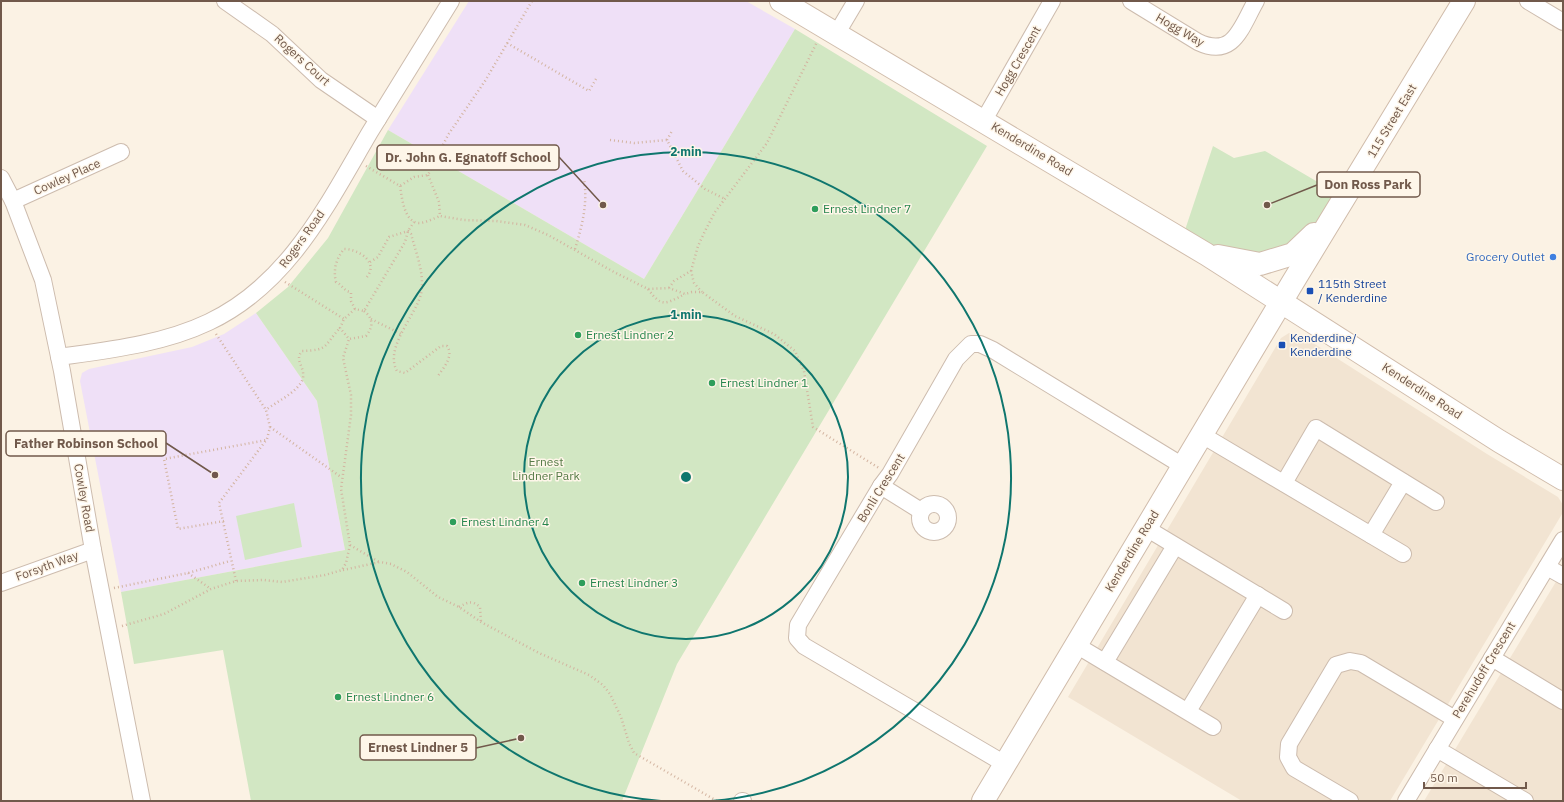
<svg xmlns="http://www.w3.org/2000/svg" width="1564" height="802" viewBox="0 0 1564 802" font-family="'IBM Plex Sans',sans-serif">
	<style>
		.residential { fill: #f2e4d2 }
		.education { fill: #efe0f7 }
		.green { fill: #d2e7c3 }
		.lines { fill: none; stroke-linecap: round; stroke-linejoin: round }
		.street-casing { stroke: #cdbcae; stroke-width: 18 }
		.secondary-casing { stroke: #d0bcab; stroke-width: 24 }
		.path { stroke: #d3b4a0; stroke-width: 2.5; stroke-dasharray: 1 3; stroke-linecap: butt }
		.street { stroke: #fff; stroke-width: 16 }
		.secondary { stroke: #fff; stroke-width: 22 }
		.ring { fill: none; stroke: #0f766e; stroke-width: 2 }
		.leisure-dot { fill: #2e9e5b; stroke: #fef6e9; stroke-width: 1.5 }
		.shop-dot { fill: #3f7fe0; stroke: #fef6e9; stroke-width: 1.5 }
		.transit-dot { fill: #1a4fb4; stroke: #fef6e9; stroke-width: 1.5 }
		.labels { text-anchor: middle; stroke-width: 3; stroke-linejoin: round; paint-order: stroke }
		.street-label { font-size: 12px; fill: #71594b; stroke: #fef6e9 }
		.leisure-label { font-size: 12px; fill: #27864d; stroke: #fef6e9; text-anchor: start }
		.shop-label { font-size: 12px; fill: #366cbe; stroke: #fef6e9; text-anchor: end }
		.transit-label { font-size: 12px; fill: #164399; stroke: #fef6e9; text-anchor: start }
		.park-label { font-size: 12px; fill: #567b47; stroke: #fef6e9 }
		.centre { fill: #0f766e; stroke: #fef6e9; stroke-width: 2 }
		.ring-label { font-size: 12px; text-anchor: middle; font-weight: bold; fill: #0f766e; stroke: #fef6e9; stroke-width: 3; stroke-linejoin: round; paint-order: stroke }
		.leader { fill: none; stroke: #71594b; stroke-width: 1.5 }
		.callout-dot { fill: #71594b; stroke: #fef6e9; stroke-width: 1.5 }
		.callout { fill: #fef6e9; stroke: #71594b; stroke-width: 1.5 }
		.callout-label { font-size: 13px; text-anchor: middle; font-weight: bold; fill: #71594b }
	</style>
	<rect width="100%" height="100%" fill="#fbf2e4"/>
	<!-- residential -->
	<g class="residential">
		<path d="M1289,333L1302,336L1487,454L1558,497L1563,505L1562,514L1390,801H1242L1068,697L1281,338Z"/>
		<path d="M1563,570V801H1424Z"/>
	</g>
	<!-- education -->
	<g class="education">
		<path d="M469,1H746L795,29L644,279L388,130Z"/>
		<path d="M256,313L317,401L345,550L121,592L80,381L82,373L89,369L192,347L224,334Z"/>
	</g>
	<!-- green -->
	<g class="green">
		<path d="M795,29L987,146L677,664L622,801H251L223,650L134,664L121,592L345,550L317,401L256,313L288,287L328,238L388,130L644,279Z"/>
		<path d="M1213,146L1234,158L1265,151L1345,198L1336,213L1260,264L1182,239Z"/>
		<path d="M294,503L302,547L245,560L236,516Z"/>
	</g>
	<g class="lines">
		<!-- street casing -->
		<g class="street-casing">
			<g id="street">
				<path d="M225,1L272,34L321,80L378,119"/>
				<path d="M1131,1L1198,42C1234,59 1241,27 1256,1"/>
				<path d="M1528,1L1563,22"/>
				<path d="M837,33L856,1"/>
				<path d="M984,120L1052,1"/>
				<path d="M1,178L13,201L43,280L62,371L93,550L142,801"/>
				<path d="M13,201L121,152"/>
				<path d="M59,357C109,350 163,344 209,322C289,284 327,205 370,132C397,88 424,45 451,1"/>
				<path d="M1202,435L1403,554"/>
				<path d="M1284,483L1316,428L1436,502"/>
				<path d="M881,486L921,511"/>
				<circle cx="934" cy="518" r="14"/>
				<path d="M1146,528L1284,611"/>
				<path d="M1371,535L1403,482"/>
				<path d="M1547,567L1563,576"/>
				<path d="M1,583L93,550"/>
				<path d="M1076,645L1213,727"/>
				<path d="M1492,658L1563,701"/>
				<path d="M1105,662L1175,546"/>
				<path d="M1188,711L1258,595"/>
				<path d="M1437,749L1525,801"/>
				<path d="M1005,764L804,646L797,638L798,625L881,486L890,474L956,359L971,344H980L993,350L1183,466"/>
				<path d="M742,801H743"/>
				<path d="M1350,801L1294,768L1288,757L1289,744L1336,665L1350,661L1361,663L1455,719"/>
				<path d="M1406,801L1563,540"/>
			</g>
		</g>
		<!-- secondary casing -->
		<g class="secondary-casing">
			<g id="secondary">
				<path d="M781,1L1206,254L1499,441L1563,479"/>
				<path d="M1218,256L1260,264L1293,254L1314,234"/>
				<path d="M983,801L1293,282L1464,1"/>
			</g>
		</g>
		<!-- path -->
		<g class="path">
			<path d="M507,43L589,91L596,79"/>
			<path d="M610,140L634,143L667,140L683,171L705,189L725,199"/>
			<path d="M667,140L672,131"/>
			<path d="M366,166L400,186L414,177L428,175L448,135L485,81L532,1"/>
			<path d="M428,175L439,202L440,216L464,220L496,221L525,225L548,235L614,272L648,289L669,288L685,294L692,292H702L735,316L774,334L795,351L804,371L813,427L879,468"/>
			<path d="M400,186C402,198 404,222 419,223C425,223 435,218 440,216"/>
			<path d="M575,249C582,226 588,204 584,179"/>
			<path d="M370,262L378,257L389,237L408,231L411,234C416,253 425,274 421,294C415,317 384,348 397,371L405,373L441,346H447C454,356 444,367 438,376"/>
			<path d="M691,271L698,246L706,229L715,212L767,143L817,42"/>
			<path d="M285,282L344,319"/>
			<path d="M669,288L674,281L691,271L694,283L702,292"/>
			<path d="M648,289C662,308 665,304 685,294"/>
			<path d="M355,309L351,301V292C343,291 343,285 336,282C333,270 336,259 344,249C359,249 380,263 366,278"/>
			<path d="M364,311C374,319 373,327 366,336L349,339L340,328L344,319L355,309L364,311L405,242L408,231L414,222"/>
			<path d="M371,319L401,334"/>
			<path d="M216,334L266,410"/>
			<path d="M270,427L341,477"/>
			<path d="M224,521L178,529L164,459L267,440"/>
			<path d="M350,545L379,562"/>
			<path d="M343,570L380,562L391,564L407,572L438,597L459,607L481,622L539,653L589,675L603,685L610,694L621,717L629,743L634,753L717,801"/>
			<path d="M188,573L211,589"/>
			<path d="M236,581L219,503L267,439L270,427L266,410C277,401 299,392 303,378C305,367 294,360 302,351C330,350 323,346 340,328"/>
			<path d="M114,588L188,573L230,561"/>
			<path d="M459,607C468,602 472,600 480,607L481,622"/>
			<path d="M122,626L164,614L211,589L236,581L264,580L282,582L325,575L342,570L346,563L350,545L341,489L351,415V395L343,358L349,339"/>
		</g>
		<!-- street -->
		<use href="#street" class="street"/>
		<!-- secondary -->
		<use href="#secondary" class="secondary"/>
	</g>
	<!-- distance rings -->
	<g class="ring">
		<circle cx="686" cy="477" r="162"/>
		<path d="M661 801A325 325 0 1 1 711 801"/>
	</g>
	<!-- markers -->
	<g class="leisure-dot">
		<circle cx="815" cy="209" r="4"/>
		<circle cx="578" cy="335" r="4"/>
		<circle cx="712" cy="383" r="4"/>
		<circle cx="453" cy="522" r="4"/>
		<circle cx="582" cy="583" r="4"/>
		<circle cx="338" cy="697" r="4"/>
	</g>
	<circle class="shop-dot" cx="1553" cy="257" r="4"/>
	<g class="transit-dot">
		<rect x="1306" y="287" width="8" height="8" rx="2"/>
		<rect x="1278" y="341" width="8" height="8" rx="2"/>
	</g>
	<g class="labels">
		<!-- street labels -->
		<g class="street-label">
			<text transform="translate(1180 30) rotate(30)" y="4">Hogg Way</text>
			<text transform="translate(302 60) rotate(42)" y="4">Rogers Court</text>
			<text transform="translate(1018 61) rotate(-60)" y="4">Hogg Crescent</text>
			<text transform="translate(1392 121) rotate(-59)" y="4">115 Street East</text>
			<text transform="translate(1032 149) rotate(31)" y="4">Kenderdine Road</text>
			<text transform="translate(67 177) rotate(-24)" y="4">Cowley Place</text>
			<text transform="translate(302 239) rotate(-54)" y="4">Rogers Road</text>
			<text transform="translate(1422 391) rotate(33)" y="4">Kenderdine Road</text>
			<text transform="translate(881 488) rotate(-58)" y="4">Bonli Crescent</text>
			<text transform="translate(84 498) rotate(80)" y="4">Cowley Road</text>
			<text transform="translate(1132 551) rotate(-59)" y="4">Kenderdine Road</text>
			<text transform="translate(47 566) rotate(-20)" y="4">Forsyth Way</text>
			<text transform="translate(1484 670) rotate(-59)" y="4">Perehudoff Crescent</text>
		</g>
		<!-- leisure labels -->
		<g class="leisure-label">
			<text x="823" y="213">Ernest Lindner 7</text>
			<text x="586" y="339">Ernest Lindner 2</text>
			<text x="720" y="387">Ernest Lindner 1</text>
			<text x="461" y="526">Ernest Lindner 4</text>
			<text x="590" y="587">Ernest Lindner 3</text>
			<text x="346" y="701">Ernest Lindner 6</text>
		</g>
		<!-- shop labels -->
		<g class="shop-label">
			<text x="1545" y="261">Grocery Outlet</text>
		</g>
		<!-- transit labels -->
		<g class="transit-label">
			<text x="1318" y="288">115th Street<tspan x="1318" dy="14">/ Kenderdine</tspan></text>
			<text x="1290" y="342">Kenderdine/<tspan x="1290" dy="14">Kenderdine</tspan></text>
		</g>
		<!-- park labels -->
		<g class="park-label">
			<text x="546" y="466">Ernest<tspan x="546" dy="14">Lindner Park</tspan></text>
		</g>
	</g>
	<circle cx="686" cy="477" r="6" class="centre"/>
	<g class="ring-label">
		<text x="686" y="156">2 min</text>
		<text x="686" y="319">1 min</text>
	</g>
	<!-- callouts -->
	<path class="leader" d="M603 205L559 157M1267 205L1317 185M215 475L166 443M521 738L476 748"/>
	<g class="callout-dot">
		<circle cx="603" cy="205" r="4"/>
		<circle cx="1267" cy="205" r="4"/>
		<circle cx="215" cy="475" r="4"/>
		<circle cx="521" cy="738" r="4"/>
	</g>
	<g class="callout">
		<rect x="377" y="145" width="182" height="25" rx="4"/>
		<rect x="1317" y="172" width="103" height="25" rx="4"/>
		<rect x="6" y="431" width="160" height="25" rx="4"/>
		<rect x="360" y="735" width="116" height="25" rx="4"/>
	</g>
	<g class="callout-label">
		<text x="468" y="162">Dr. John G. Egnatoff School</text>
		<text x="1368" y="189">Don Ross Park</text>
		<text x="86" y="448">Father Robinson School</text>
		<text x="418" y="752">Ernest Lindner 5</text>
	</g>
	<!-- border -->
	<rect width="1564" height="802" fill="none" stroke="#71594b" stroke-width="4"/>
	<!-- scale -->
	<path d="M1424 782v6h102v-6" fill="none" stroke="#71594b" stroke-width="2"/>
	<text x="1430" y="782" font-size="12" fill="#71594b" stroke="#fef6e9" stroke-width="3" paint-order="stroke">50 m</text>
</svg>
